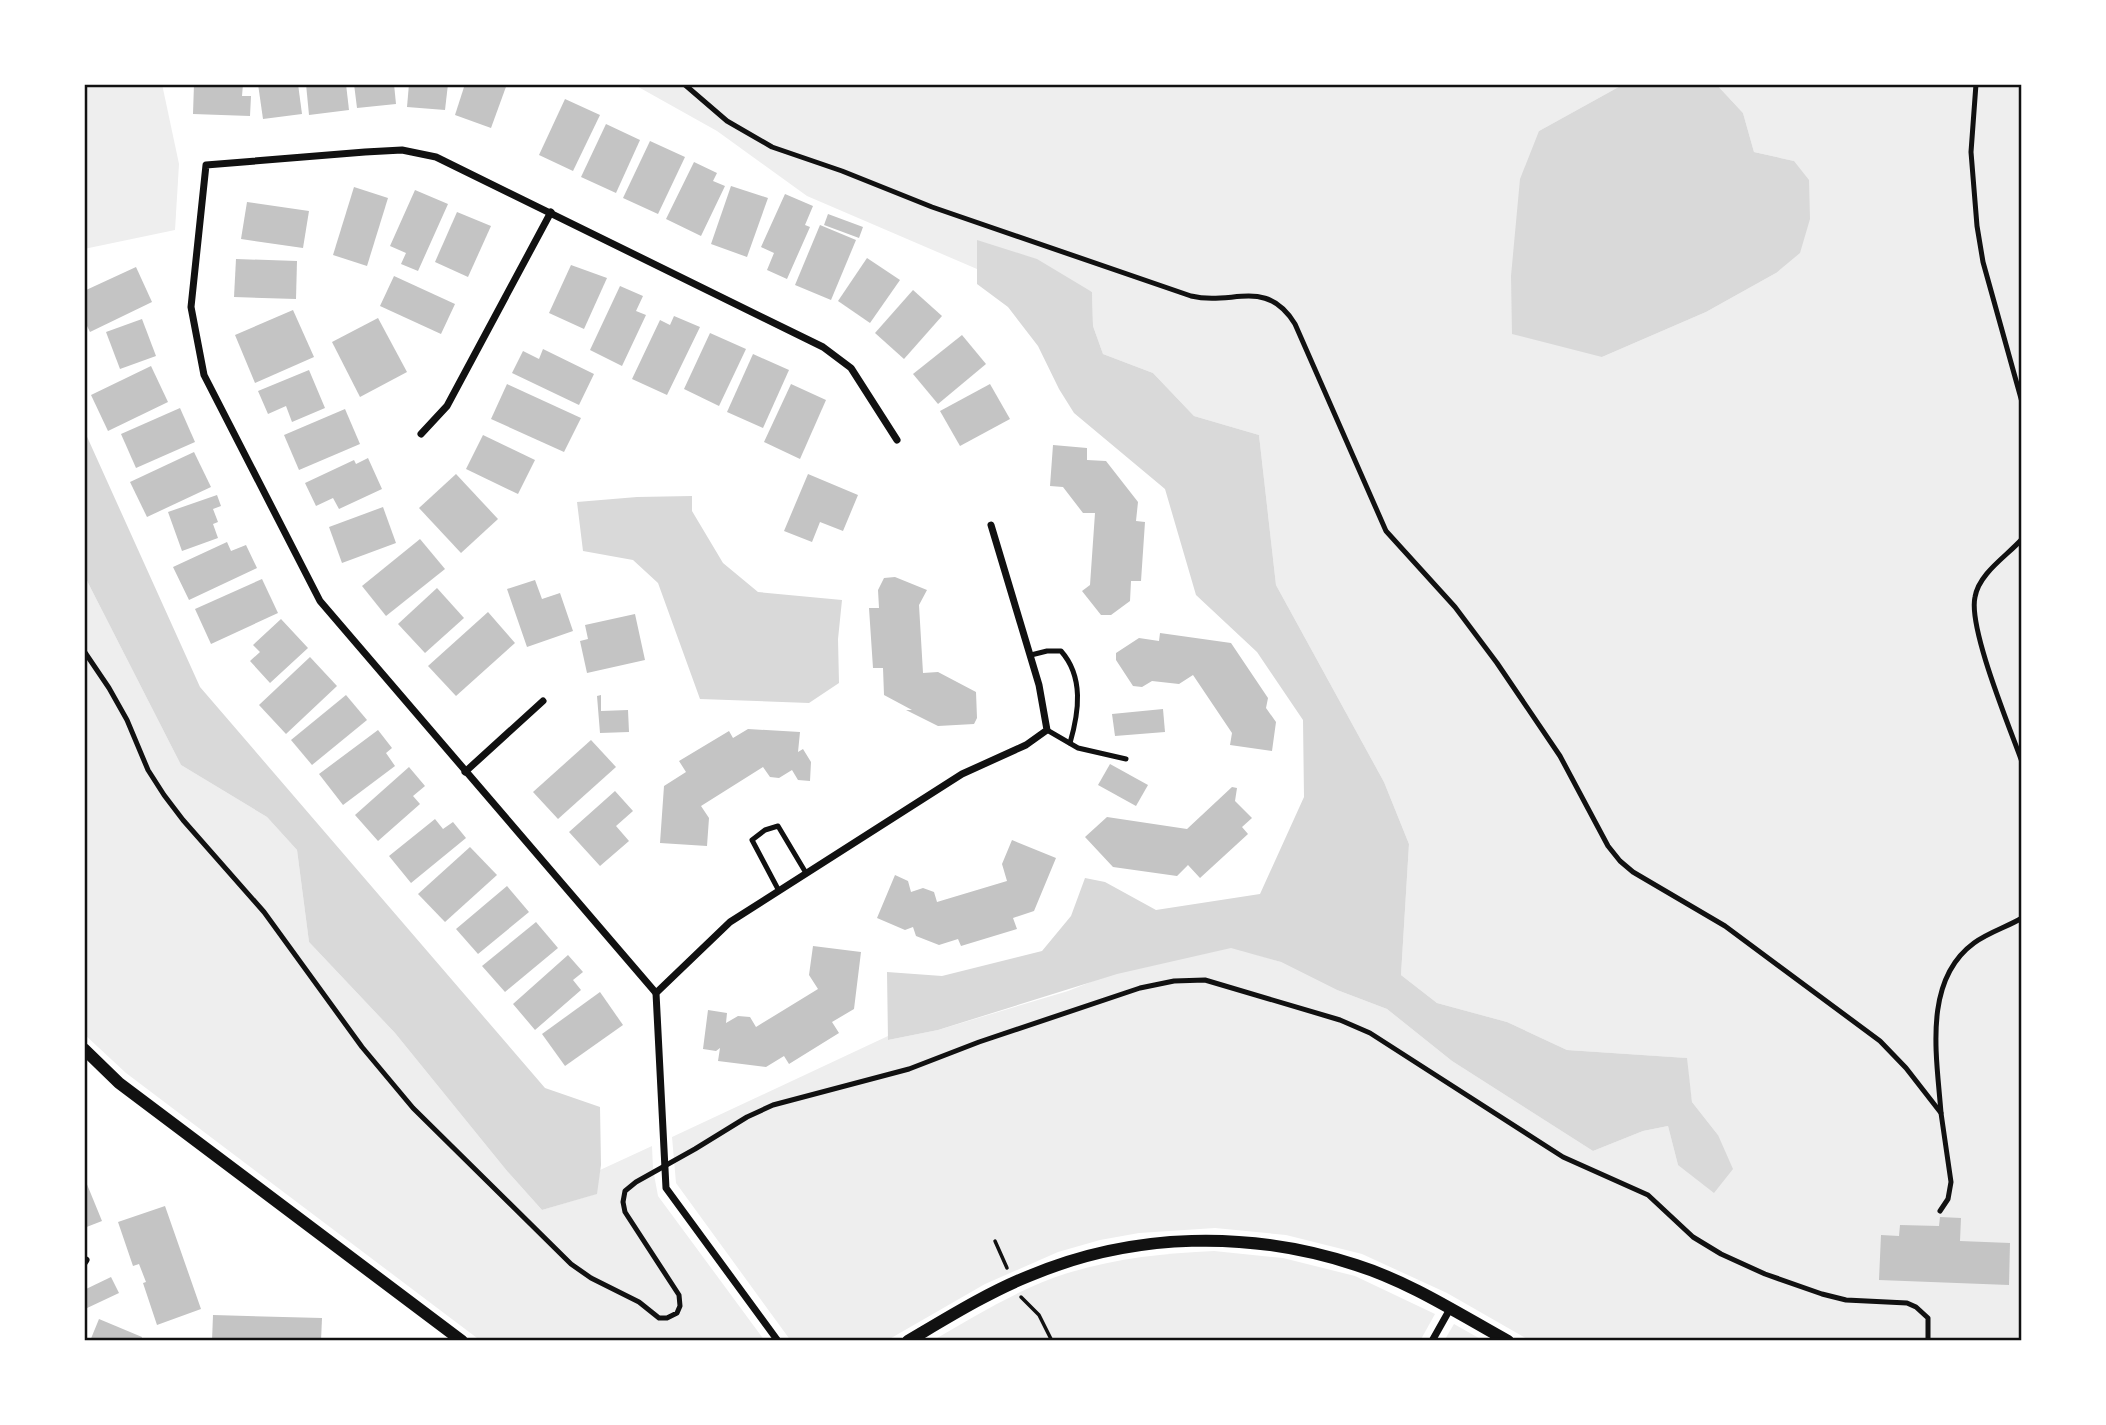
<svg xmlns="http://www.w3.org/2000/svg" width="2106" height="1425" viewBox="0 0 2106 1425" font-family="'Sofia Sans Condensed',sans-serif">
	<style>
		.green { fill: #eee }
		.water { fill: #d9d9d9 }
		.building { fill: #c4c4c4 }
		.lines { fill: none; stroke-linecap: round; stroke-linejoin: round }
		.path { stroke: #111; stroke-width: 3.5 }
		.service { stroke: #111; stroke-width: 5 }
		.minor { stroke: #111; stroke-width: 7 }
		.tertiary { stroke: #111; stroke-width: 12 }
		.neatline { fill: none; stroke: #111; stroke-width: 2.5 }
	</style>
	<rect width="100%" height="100%" fill="#fff"/>
	<!-- green -->
	<g class="green">
		<path d="M84,84H162L179,164L175,230L84,249Z"/>
		<path d="M633,84H1624L1539,131L1602,357L1706,312L1776,273L1794,161L1754,152L1743,113L1716,84H2022V1180L2019,1184L2022,1193V1341H1531L1447,1293L1362,1254L1286,1235L1215,1228L1139,1233L1100,1240L1058,1252L985,1284L886,1341H791L676,1183L672,1137L888,1036V1040L938,1030L1068,991L1202,938L1281,962L1337,990L1387,1009L1452,1061L1593,1151L1643,1131L1668,1126L1678,1165L1718,1135L1692,1102L1686,1058L1567,1050L1507,1022L1437,1003L1401,975L1409,844L1384,782L1276,585L1259,435L1194,416L1153,373L1103,354L1093,326L1092,292L977,241V269L807,196L717,131Z"/>
		<path d="M84,575L181,765L267,817L297,850L309,942L395,1033L507,1171L542,1210L596,1194L600,1170L652,1146L653,1169L658,1196L765,1341H481L126,1073L84,1034Z"/>
		<path d="M1214,1251L1283,1258L1355,1276L1435,1314L1420,1341H932C964,1322 996,1303 1031,1287C1089,1261 1151,1254 1214,1251Z"/>
		<path d="M1454,1324L1484,1341H1444Z"/>
	</g>
	<!-- water -->
	<g class="water">
		<path d="M1624,84H1716L1743,113L1754,152L1794,161L1809,180L1810,219L1800,253L1776,273L1706,312L1602,357L1512,334L1511,276L1520,179L1539,131Z"/>
		<path d="M977,240L1037,259L1092,292L1093,326L1103,354L1153,373L1194,416L1259,435L1276,585L1384,782L1409,844L1401,975L1437,1003L1507,1022L1567,1050L1687,1058L1692,1102L1718,1135L1733,1169L1714,1193L1678,1165L1668,1126L1643,1131L1593,1151L1452,1061L1387,1009L1337,990L1281,962L1231,948L1117,974L938,1030L888,1040L887,972L942,976L1042,951L1071,916L1085,878L1105,882L1156,910L1260,894L1304,797L1303,720L1257,652L1196,595L1165,489L1074,413L1059,389L1038,346L1008,307L977,284Z"/>
		<path d="M84,430L200,687L545,1088L600,1107L601,1165L597,1194L542,1210L507,1171L395,1033L309,942L297,850L267,817L181,765L84,575Z"/>
		<path d="M692,496V511L723,563L758,592L842,600L838,639L839,683L809,703L700,699L658,583L633,560L583,551L577,502L637,497Z"/>
	</g>
	<!-- building -->
	<g class="building">
		<path d="M194,84H243L242,96H251L250,116L193,114Z"/>
		<path d="M258,84H298L302,114L263,119Z"/>
		<path d="M306,84H346L349,110L309,115Z"/>
		<path d="M354,84H394L396,104L357,108Z"/>
		<path d="M409,84H448L445,110L407,107Z"/>
		<path d="M465,84H507L491,128L455,115Z"/>
		<path d="M565,99L600,115L573,171L539,155Z"/>
		<path d="M606,124L640,140L616,193L581,177Z"/>
		<path d="M650,141L685,157L658,214L623,198Z"/>
		<path d="M694,162L717,173L713,181L725,186L701,236L666,219Z"/>
		<path d="M731,186L768,198L747,257L711,244Z"/>
		<path d="M354,187L388,198L367,266L333,255Z"/>
		<path d="M415,190L448,204L418,271L401,264L406,253L390,246Z"/>
		<path d="M785,194L813,206L805,225L810,227L787,279L767,270L774,253L761,247Z"/>
		<path d="M247,202L309,211L303,248L241,239Z"/>
		<path d="M457,212L491,226L468,277L435,262Z"/>
		<path d="M828,214L863,227L859,238L824,225Z"/>
		<path d="M820,225L856,240L831,300L795,285Z"/>
		<path d="M867,258L900,280L870,323L838,301Z"/>
		<path d="M236,259L297,261L296,299L234,297Z"/>
		<path d="M571,265L607,278L584,329L549,313Z"/>
		<path d="M136,267L152,302L90,332L84,320V291Z"/>
		<path d="M394,276L455,304L441,334L380,306Z"/>
		<path d="M620,286L643,296L636,311L646,315L622,366L590,350Z"/>
		<path d="M913,290L942,316L904,359L875,333Z"/>
		<path d="M293,310L314,357L255,383L235,335Z"/>
		<path d="M674,316L700,327L667,395L632,379L660,320L670,325Z"/>
		<path d="M378,318L407,372L360,397L332,342Z"/>
		<path d="M142,319L156,356L120,369L106,332Z"/>
		<path d="M710,333L746,349L719,406L684,389Z"/>
		<path d="M962,335L986,364L938,404L913,374Z"/>
		<path d="M543,349L594,374L579,405L512,373L523,351L539,359Z"/>
		<path d="M753,354L789,370L763,428L727,412Z"/>
		<path d="M151,366L168,402L108,431L91,395Z"/>
		<path d="M309,370L325,408L292,422L286,406L268,414L258,391Z"/>
		<path d="M507,384L581,418L564,452L491,419Z"/>
		<path d="M791,384L826,400L800,459L764,442Z"/>
		<path d="M990,384L1010,419L960,446L940,411Z"/>
		<path d="M180,408L195,442L136,468L121,434Z"/>
		<path d="M345,409L360,444L299,470L284,435Z"/>
		<path d="M483,435L535,460L518,494L466,469Z"/>
		<path d="M1053,445L1087,448V460L1106,461L1138,502L1136,521L1145,522L1141,581H1131L1130,601L1111,615H1101L1082,591L1090,585L1095,513H1083L1063,487L1050,486Z"/>
		<path d="M194,452L211,487L147,517L130,482Z"/>
		<path d="M368,458L382,489L339,509L333,498L316,506L305,483L354,460L356,464Z"/>
		<path d="M456,474L498,519L461,553L419,508Z"/>
		<path d="M808,474L858,495L843,531L820,522L812,542L784,531Z"/>
		<path d="M217,495L221,506L213,509L218,522L213,524L218,538L182,551L168,512Z"/>
		<path d="M383,507L396,543L342,563L329,527Z"/>
		<path d="M420,539L445,569L386,616L362,586Z"/>
		<path d="M227,542L231,551L246,545L257,568L189,600L173,567Z"/>
		<path d="M895,577L927,590L919,605L923,673L938,672L976,692L977,718L974,724L938,726L906,710H912L884,695L883,668H873L869,608H879L878,590L884,578Z"/>
		<path d="M262,579L278,613L211,644L195,609Z"/>
		<path d="M535,580L542,599L560,593L573,631L527,647L507,589Z"/>
		<path d="M437,588L464,618L425,653L398,624Z"/>
		<path d="M488,612L515,643L456,696L428,666Z"/>
		<path d="M635,614L645,660L587,673L580,641L588,639L585,625Z"/>
		<path d="M281,619L308,648L270,683L250,661L260,652L253,645Z"/>
		<path d="M1160,633L1231,643L1268,698L1266,708L1276,722L1272,751L1230,745L1232,733L1193,675L1179,684L1152,681L1142,687L1133,686L1116,660V653L1139,638L1159,641Z"/>
		<path d="M310,657L337,686L286,734L259,705Z"/>
		<path d="M346,695L367,720L312,765L291,740Z"/>
		<path d="M601,695V711L628,710L629,732L600,733L597,696Z"/>
		<path d="M1163,709L1165,732L1115,736L1112,714Z"/>
		<path d="M748,729L800,732L798,752L803,749L811,762L810,781L798,780L792,770L779,778L770,777L763,767L701,806L709,818L707,846L660,843L664,786L686,772L679,761L729,731L733,738Z"/>
		<path d="M378,730L392,748L386,753L395,766L343,805L319,774Z"/>
		<path d="M591,740L616,767L558,819L533,792Z"/>
		<path d="M1110,764L1148,785L1136,806L1098,785Z"/>
		<path d="M409,767L425,786L413,796L420,804L378,841L355,815Z"/>
		<path d="M1232,787L1237,788L1235,801L1252,818L1242,827L1248,834L1200,878L1188,865L1177,876L1113,867L1085,837L1107,817L1187,829Z"/>
		<path d="M615,791L633,811L616,826L629,841L600,866L569,832Z"/>
		<path d="M435,819L443,829L453,822L466,838L411,883L389,856Z"/>
		<path d="M1012,840L1056,858L1034,911L1013,918L1017,929L961,946L958,939L939,945L916,936L913,927L905,930L877,918L895,875L908,881L911,892L923,888L934,892L937,902L1007,881L1002,864Z"/>
		<path d="M470,847L497,875L445,922L418,894Z"/>
		<path d="M507,886L529,912L478,954L456,929Z"/>
		<path d="M536,922L558,948L505,992L482,966Z"/>
		<path d="M813,946L861,952L854,1009L832,1022L839,1033L789,1064L784,1056L766,1067L718,1061L720,1048L716,1051L703,1049L708,1010L727,1013L726,1023L738,1016L750,1017L756,1027L818,989L809,975Z"/>
		<path d="M568,955L583,972L573,980L581,990L535,1030L513,1004Z"/>
		<path d="M600,992L623,1025L565,1066L542,1034Z"/>
		<path d="M84,1177L102,1221L84,1228Z"/>
		<path d="M165,1206L201,1309L157,1325L143,1283L146,1282L139,1264L133,1266L118,1222Z"/>
		<path d="M1940,1217L1961,1218L1960,1241L2010,1243L2009,1285L1879,1280L1881,1235L1899,1236L1900,1225L1939,1226Z"/>
		<path d="M111,1277L119,1293L85,1309L84,1290Z"/>
		<path d="M213,1315L322,1318L321,1341H212Z"/>
		<path d="M99,1319L142,1337L141,1341H90Z"/>
	</g>
	<g class="lines">
		<!-- path -->
		<g class="path">
			<path d="M995,1241L1007,1268"/>
			<path d="M1021,1297L1039,1315L1052,1341"/>
		</g>
		<!-- service -->
		<g class="service">
			<path d="M684,84L727,121L772,147L842,171L932,207L1191,296C1233,306 1266,277 1295,324L1386,531L1455,607L1497,663L1560,756L1608,846L1620,861L1633,872L1725,926L1880,1041L1906,1068L1941,1113L1951,1182L1948,1199L1940,1211"/>
			<path d="M1976,84L1971,152L1977,226L1983,262L2022,402"/>
			<path d="M2022,539C2007,556 1979,573 1975,597C1968,628 2010,728 2022,762"/>
			<path d="M84,651L109,688L127,720L148,770L164,795L183,820L264,912L362,1047L413,1108L571,1264L591,1278L639,1302L659,1318H667L677,1313L680,1306L679,1295L625,1212L623,1202L625,1191L636,1182L695,1149L747,1117L773,1105L909,1069L979,1042L1140,988L1174,981L1205,980L1340,1020L1370,1033L1563,1157L1648,1195L1693,1237L1721,1254L1765,1274L1822,1294L1846,1300L1907,1303L1916,1307L1928,1318V1341"/>
			<path d="M1031,655L1047,651H1061C1084,677 1079,712 1070,743"/>
			<path d="M1047,730L1078,748L1126,759"/>
			<path d="M779,891L752,840L765,830L778,826L806,873"/>
			<path d="M1941,1113C1937,1058 1922,981 1974,943C1989,932 2007,927 2022,918"/>
		</g>
		<!-- minor -->
		<g class="minor">
			<path d="M421,434L447,406L551,212"/>
			<path d="M465,772L543,701"/>
			<path d="M656,993L320,601L204,375L191,307L206,165L365,152L402,150L436,157L823,347L851,368L897,440"/>
			<path d="M84,1263L86,1260"/>
			<path d="M778,1341L666,1188L656,993L730,922L962,774L1026,745L1047,730L1039,685L991,525"/>
			<path d="M1432,1341L1450,1309"/>
		</g>
		<!-- tertiary -->
		<g class="tertiary">
			<path d="M84,1049L119,1083L462,1341"/>
			<path d="M908,1341C947,1318 987,1293 1029,1276C1133,1232 1250,1230 1356,1265C1410,1282 1459,1314 1508,1341"/>
		</g>
	</g>
	<!-- border -->
	<rect width="2106" height="1425" fill="none" stroke="#ffffff" stroke-width="172"/>
	<rect x="86" y="86" width="1934" height="1253" class="neatline"/>
</svg>
